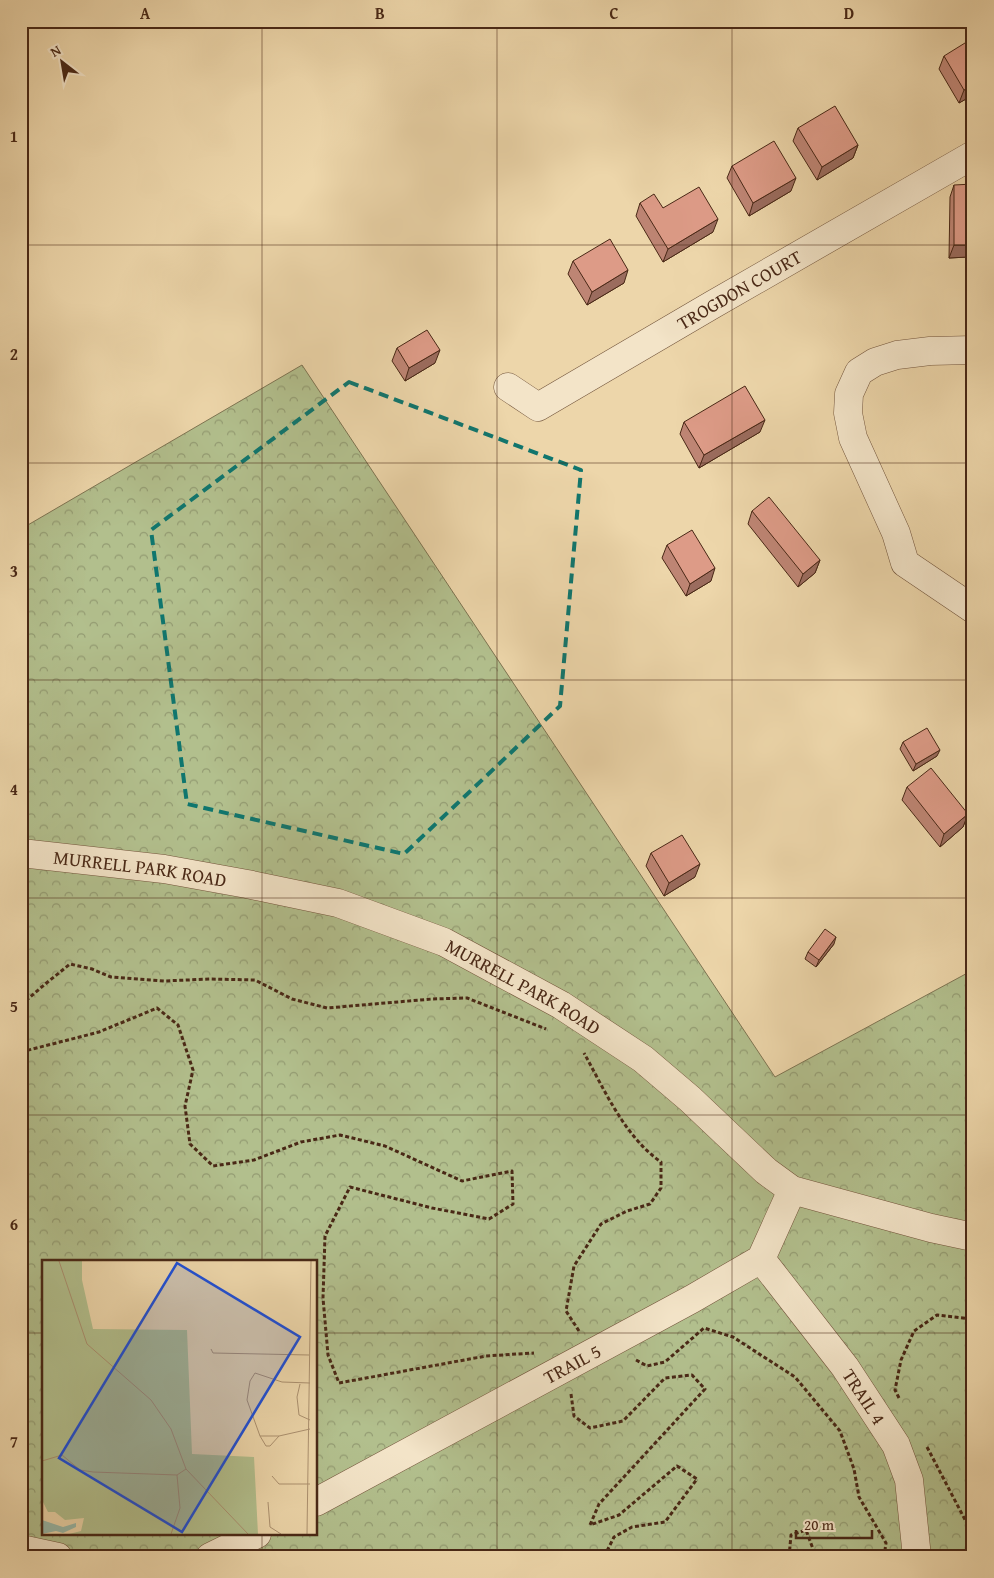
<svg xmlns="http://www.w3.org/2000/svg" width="994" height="1578" viewBox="0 0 994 1578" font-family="'Gentium Book Plus',serif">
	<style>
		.forest { fill: url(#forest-crowns); stroke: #7e7452; fill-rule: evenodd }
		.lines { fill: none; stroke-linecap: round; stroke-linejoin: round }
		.minor-casing { stroke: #72543b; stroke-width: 29 }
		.path { stroke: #492816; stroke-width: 3; stroke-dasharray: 4 2.5; stroke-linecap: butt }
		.minor { stroke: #f3e4c8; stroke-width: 28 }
		.wall { fill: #be8574; stroke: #492816 }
		.shaded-wall { fill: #9b6c5e; stroke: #492816 }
		.building { fill: #dd9b87; stroke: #492816 }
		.marked { fill: none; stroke: #0f766e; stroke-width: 4; stroke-dasharray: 10 6; stroke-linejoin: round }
		.grid { fill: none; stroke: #492816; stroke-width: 1; stroke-opacity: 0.55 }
		.labels { text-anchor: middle; stroke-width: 4; stroke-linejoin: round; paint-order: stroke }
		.street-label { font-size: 19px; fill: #492816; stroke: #f3e4c8 }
		.inset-road { fill: none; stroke: #ab906f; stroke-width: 1 }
		.view { fill: #1d4ed8; fill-opacity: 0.15; stroke: #1d4ed8; stroke-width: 2.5 }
		.inset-edge { fill: none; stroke: #492816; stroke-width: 2.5 }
		.neatline { fill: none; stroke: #492816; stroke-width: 2 }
		.grid-label { font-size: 16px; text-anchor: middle; font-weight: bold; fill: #492816 }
	</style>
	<defs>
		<pattern id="forest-crowns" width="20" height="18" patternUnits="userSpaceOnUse" patternTransform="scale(1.25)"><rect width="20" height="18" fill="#b2bf8d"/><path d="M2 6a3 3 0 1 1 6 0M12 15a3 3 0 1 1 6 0" fill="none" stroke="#939b72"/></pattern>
	</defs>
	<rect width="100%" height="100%" fill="#edd6aa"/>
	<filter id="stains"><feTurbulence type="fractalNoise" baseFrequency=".004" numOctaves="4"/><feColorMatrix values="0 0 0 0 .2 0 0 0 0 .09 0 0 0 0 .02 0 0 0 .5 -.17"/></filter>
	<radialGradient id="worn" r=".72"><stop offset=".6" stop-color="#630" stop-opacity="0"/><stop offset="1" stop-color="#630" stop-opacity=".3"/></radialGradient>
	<!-- forest -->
	<path class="forest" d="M302,365L775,1077L973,970V1557H21V529ZM44,1262H316V1534H44Z"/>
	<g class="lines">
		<!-- minor casing -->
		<g class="minor-casing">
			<g id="minor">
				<path d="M973,350L930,351L897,355L875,362L859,372L849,394L848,413L853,438L896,533L905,563L973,609"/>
				<path id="s1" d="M508,387L538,407L712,305L973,155"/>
				<path id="s2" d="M21,853L164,869L247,884L338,903L444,942L561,1005L643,1059L690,1099L766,1171L792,1190L931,1228L973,1237"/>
				<path id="s3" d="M761,1259L845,1367L896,1445L909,1480L917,1557"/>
				<path id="s4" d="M316,1502L692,1299L761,1259L792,1190"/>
				<path d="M21,1549L58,1557"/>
				<path d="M210,1557L257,1534"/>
			</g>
		</g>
		<!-- path -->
		<g class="path">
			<path d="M21,1005L44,985L70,964L92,969L111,977L164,981L210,979L255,980L292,999L327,1008L432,999L467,998L546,1029"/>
			<path d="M21,1052L99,1032L157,1008L178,1025L193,1070L185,1106L190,1144L213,1166L254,1160L301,1142L340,1135L385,1146L462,1181L512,1171L513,1204L489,1219L432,1208L350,1187L325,1236L323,1298L328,1355L339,1383L486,1356L534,1353"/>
			<path d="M579,1331L566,1311L574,1266L601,1224L627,1211L650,1204L661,1188V1162C625,1137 605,1091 584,1053"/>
			<path d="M636,1360L647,1366L665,1362L704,1328L733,1337L795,1377L840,1431L854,1469L859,1497L886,1543L884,1557"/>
			<path d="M571,1394L574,1416L590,1428L623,1421L665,1378L692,1375L705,1389L599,1504L590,1525L619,1515L677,1466L697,1479L665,1522L632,1527L614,1537L604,1557"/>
			<path d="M899,1398L895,1390L901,1360L914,1331L937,1315L972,1319L973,1321"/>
			<path d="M927,1447L973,1535"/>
			<path d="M789,1557L791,1535L806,1530L816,1557"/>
		</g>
		<!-- minor -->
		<use href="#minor" class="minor"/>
	</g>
	<!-- wall -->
	<g class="wall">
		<path d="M944,56L973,95L959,103L939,69Z"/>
		<path d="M798,128L858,145L853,158L817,180L793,141Z"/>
		<path d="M732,166L791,191L749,216L727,178Z"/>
		<path d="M954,185L968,257L949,258L950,197Z"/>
		<path d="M640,203L663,208L713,232L663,262L636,216Z"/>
		<path d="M573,261L624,283L587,305L568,274Z"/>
		<path d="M397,348L435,363L405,381L392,361Z"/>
		<path d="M684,422L760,432L699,468L680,434Z"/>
		<path d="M752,511L820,560L815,573L798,587L748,524Z"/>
		<path d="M667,545L711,581L686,596L662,558Z"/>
		<path d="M903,742L937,756L913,771L900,749Z"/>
		<path d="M907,787L968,814L963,827L940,847L902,800Z"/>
		<path d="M651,853L695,877L664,896L646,866Z"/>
		<path d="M834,944L816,967L805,959L808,952Z"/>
	</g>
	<!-- shaded-wall -->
	<g class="shaded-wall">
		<path d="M973,85V95L959,103L964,90Z"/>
		<path d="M858,145L853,158L817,180L822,167Z"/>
		<path d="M796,178L791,191L749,216L753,203Z"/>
		<path d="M718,219L713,232L663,262L668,249Z"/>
		<path d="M954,245H972L968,257L949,258Z"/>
		<path d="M628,270L624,283L587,305L592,292Z"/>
		<path d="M440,350L435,363L405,381L409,368Z"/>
		<path d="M765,420L760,432L699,468L704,455Z"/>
		<path d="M820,560L815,573L798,587L803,574Z"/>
		<path d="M715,568L711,581L686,596L690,584Z"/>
		<path d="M940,750L937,756L913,771L916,764Z"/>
		<path d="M968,814L963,827L940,847L944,834Z"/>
		<path d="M700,864L695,877L664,896L669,883Z"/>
		<path d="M836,937L834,944L816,967L819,960Z"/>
	</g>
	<!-- building -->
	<g class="building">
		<path d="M973,38V85L964,90L944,56Z"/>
		<path d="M835,106L858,145L822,167L798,128Z"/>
		<path d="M774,141L796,178L753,203L732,166Z"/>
		<path d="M973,184L972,245H954V185Z"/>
		<path d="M699,187L718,219L668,249L640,203L654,194L663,208Z"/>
		<path d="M610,239L628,270L592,292L573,261Z"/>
		<path d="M427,330L440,350L409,368L397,348Z"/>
		<path d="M745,386L765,420L704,455L684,422Z"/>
		<path d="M769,497L820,560L803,574L752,511Z"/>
		<path d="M692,530L715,568L690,584L667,545Z"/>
		<path d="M927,728L940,750L916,764L903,742Z"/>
		<path d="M931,768L968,814L944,834L907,787Z"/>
		<path d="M682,835L700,864L669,883L651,853Z"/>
		<path d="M825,929L836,937L819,960L808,952Z"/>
	</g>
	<!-- marked area -->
	<path class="marked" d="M349,382L581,470L560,706L404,854L187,804L151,530Z"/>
	<!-- grid -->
	<path class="grid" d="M262,21V1262M497,21V1557M732,21V1557M21,245H973M21,463H973M21,680H973M21,898H973M21,1115H973M21,1333H44M316,1333H973M262,1534V1557"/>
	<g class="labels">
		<!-- street labels -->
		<g class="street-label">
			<text dy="7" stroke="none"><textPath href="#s1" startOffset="269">TROGDON COURT</textPath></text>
			<text dy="7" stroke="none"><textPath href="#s2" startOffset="120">MURRELL PARK ROAD</textPath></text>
			<text dy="7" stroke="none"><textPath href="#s2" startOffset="525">MURRELL PARK ROAD</textPath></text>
			<text dy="7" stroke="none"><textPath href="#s4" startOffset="291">TRAIL 5</textPath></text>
			<text dy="7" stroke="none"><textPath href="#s3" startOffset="172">TRAIL 4</textPath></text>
		</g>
	</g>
	<!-- overview -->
	<g transform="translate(42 1260)">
		<rect width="275" height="275" fill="#edd6aa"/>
		<path d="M0,1H40V20L51,69L145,70L150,194L212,197L216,274H27L39,271L42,258L23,260L13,252H6L0,240Z" fill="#b2bf8d"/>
		<path d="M0,260L21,267L34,263V267L21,273L14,271L0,274Z" fill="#99b9a9"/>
		<path class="inset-road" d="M17,1L45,84L109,140L129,169L144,209L206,274M169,89L171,93L267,95M268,123L240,122L213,113L208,121L205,140L218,176H237L268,169M258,124L255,137L257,155L268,160M218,176L224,186H228L237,176M0,201L20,195L38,210L51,212L135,215L144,209M230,216L237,224H268M226,242L228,267L239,274M129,274L138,248L135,215M265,274L269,1"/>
		<path class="view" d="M135,3L258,77L140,272L17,198Z"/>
		<rect width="275" height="275" class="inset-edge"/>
	</g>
	<!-- margin -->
	<rect width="994" height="1578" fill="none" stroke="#edd6aa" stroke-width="55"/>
	<!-- north arrow -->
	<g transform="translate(62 62) rotate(329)" stroke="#f3e4c8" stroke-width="4" paint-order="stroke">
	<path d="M0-4L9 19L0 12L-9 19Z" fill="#492816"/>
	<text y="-8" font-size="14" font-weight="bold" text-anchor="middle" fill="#492816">N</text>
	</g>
	<!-- scale -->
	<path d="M796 1530v8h76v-8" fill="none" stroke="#492816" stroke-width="2.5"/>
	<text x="804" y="1530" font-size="15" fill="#492816" stroke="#f3e4c8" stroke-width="4" paint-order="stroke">20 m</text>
	<rect x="28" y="28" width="938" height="1522" class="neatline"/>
	<g class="grid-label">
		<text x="145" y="19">A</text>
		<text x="380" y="19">B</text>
		<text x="614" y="19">C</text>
		<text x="849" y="19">D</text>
		<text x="14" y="142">1</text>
		<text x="14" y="360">2</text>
		<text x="14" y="577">3</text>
		<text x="14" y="795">4</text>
		<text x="14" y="1012">5</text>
		<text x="14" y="1230">6</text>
		<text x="14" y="1447">7</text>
	</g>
	<rect width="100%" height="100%" filter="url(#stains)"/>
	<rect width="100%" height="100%" fill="url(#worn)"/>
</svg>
